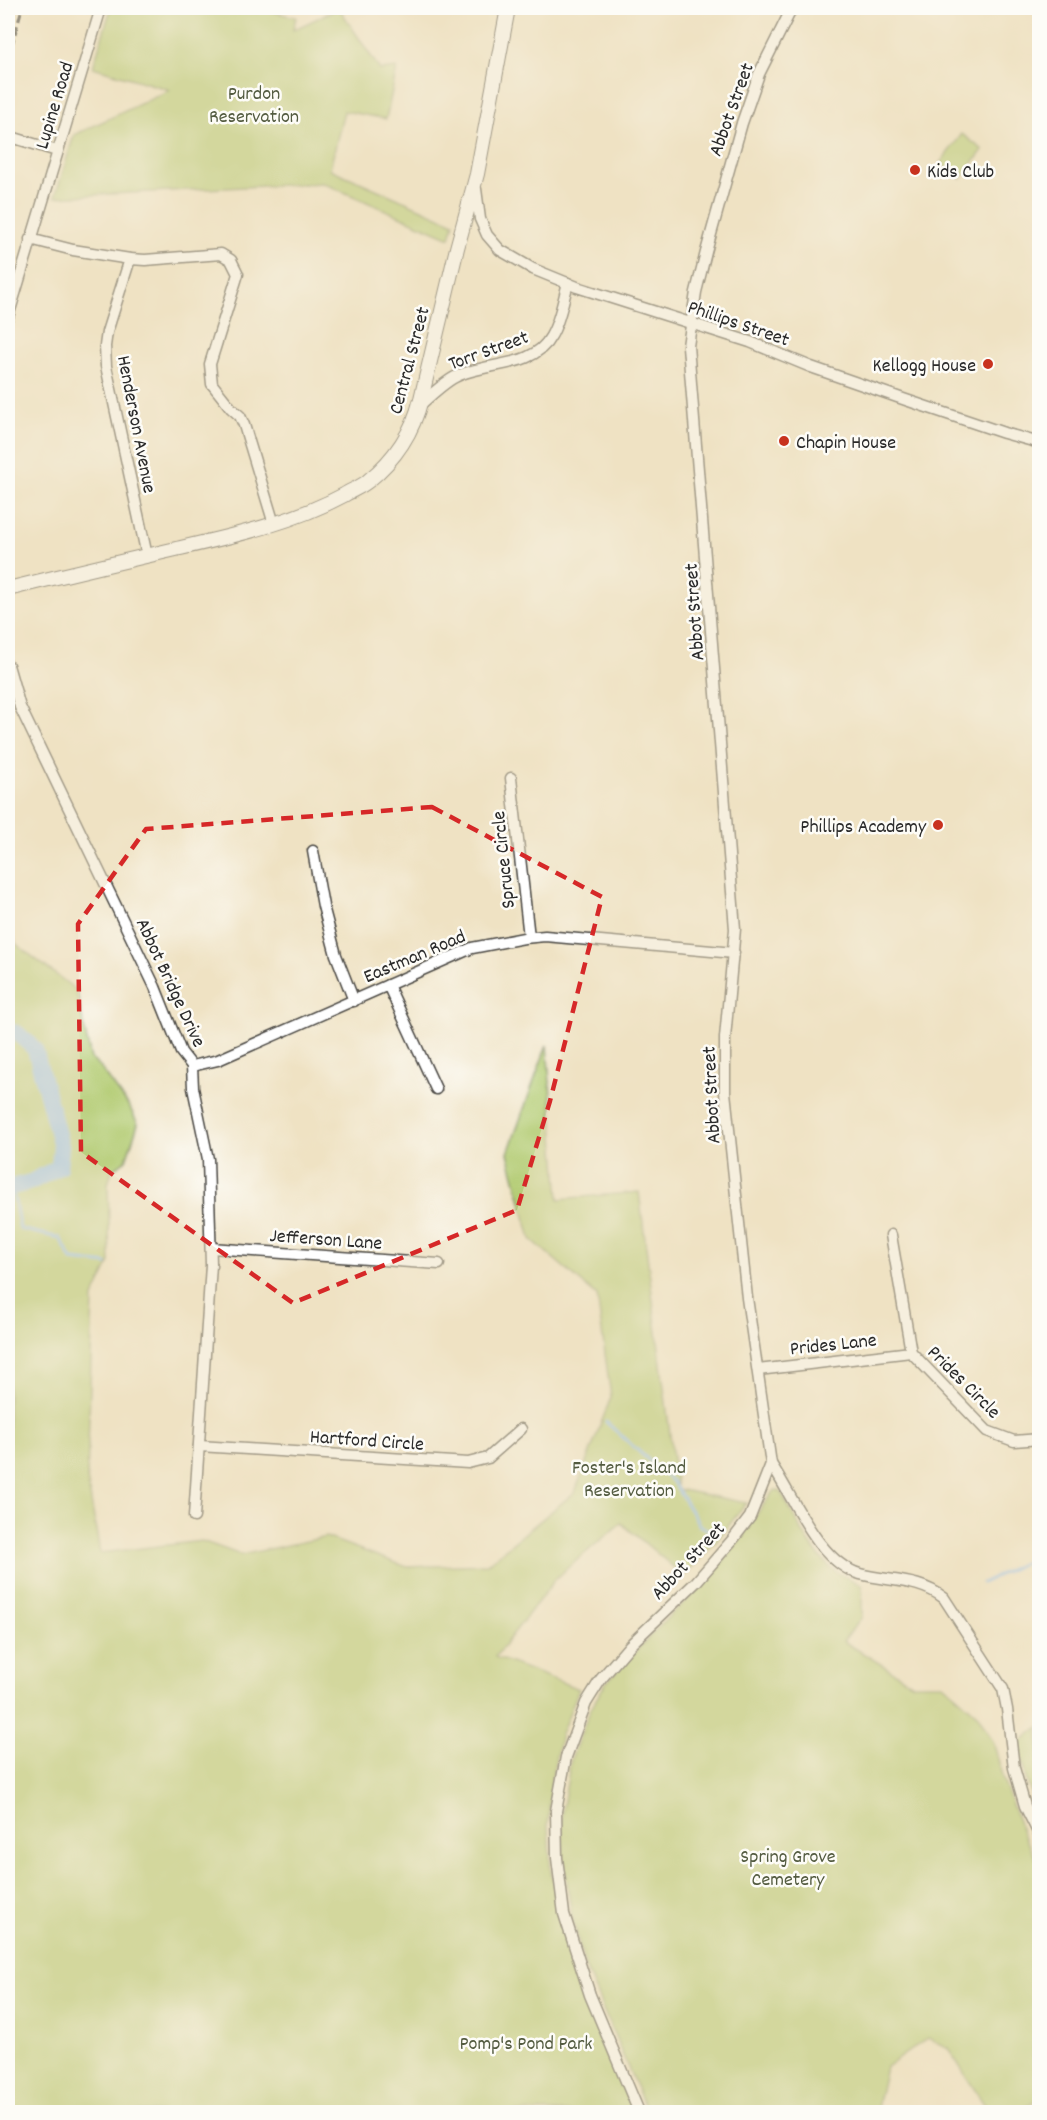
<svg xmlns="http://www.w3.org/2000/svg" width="1047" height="2120" viewBox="0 0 1047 2120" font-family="Dekko,sans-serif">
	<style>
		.green { fill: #b1ca70; stroke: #6e7a4e; stroke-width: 1.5 }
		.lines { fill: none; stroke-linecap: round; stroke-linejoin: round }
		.stream { stroke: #84baf3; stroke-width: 3 }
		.river { stroke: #84baf3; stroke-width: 16 }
		.minor-casing { stroke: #484642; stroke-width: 13 }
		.major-casing { stroke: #484642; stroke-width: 16 }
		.minor { stroke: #fff; stroke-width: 10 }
		.major { stroke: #fff; stroke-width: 14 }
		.rail { stroke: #2b2b2b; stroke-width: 3; stroke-dasharray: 9 4.5; stroke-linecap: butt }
		.marked { fill: none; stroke: #d62828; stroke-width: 4.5; stroke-dasharray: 12 8; stroke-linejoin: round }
		.poi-dot { fill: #c8321e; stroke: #fdfcf7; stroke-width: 2 }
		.labels { text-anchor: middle; stroke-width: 5; stroke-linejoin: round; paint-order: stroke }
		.park-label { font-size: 20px; fill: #535b40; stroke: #fdfcf7 }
		.street-label { font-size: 20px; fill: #2b2b2b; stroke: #fdfcf7 }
		.poi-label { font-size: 20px; fill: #2b2b2b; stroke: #fdfcf7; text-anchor: start }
	</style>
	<rect width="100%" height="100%" fill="#fdfcf7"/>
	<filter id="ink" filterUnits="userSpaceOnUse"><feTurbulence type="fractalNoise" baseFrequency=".0167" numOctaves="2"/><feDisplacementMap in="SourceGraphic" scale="12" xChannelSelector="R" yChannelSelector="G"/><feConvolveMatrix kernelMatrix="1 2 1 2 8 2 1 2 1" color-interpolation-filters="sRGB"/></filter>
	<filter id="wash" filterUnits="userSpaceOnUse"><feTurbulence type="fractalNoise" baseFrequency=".008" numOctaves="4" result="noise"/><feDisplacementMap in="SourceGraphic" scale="24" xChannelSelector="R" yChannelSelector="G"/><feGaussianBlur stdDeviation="1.35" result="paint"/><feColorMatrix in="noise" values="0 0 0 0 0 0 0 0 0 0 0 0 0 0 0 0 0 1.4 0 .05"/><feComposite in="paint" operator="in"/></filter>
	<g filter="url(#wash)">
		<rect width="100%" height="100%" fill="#efe2c3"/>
		<!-- green -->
		<g class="green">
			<path d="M111,8H255L296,17L293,30L339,8L380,70L397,68L386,119L344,111L330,169L454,223L450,238L323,183L55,197L74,135L170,90L93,67Z"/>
			<path d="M962,134L983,150L961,179L940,163Z"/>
			<path d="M8,925L16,944L76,990L91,1059L100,1067L129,1106L138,1124L126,1160L112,1170L108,1184L110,1262L93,1298L87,1478L100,1553L202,1541L241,1555L326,1537L407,1567L487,1564L575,1492L611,1397L597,1296L531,1239L508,1153L547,1045L559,1199L639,1192L677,1489L746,1503L717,1541L684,1576L621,1523L558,1576L495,1657L579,1689L561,1734L551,1781L548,1827L551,1872L585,1996L633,2112H8Z"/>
			<path d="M774,1490L780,1491C794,1514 809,1549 829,1566C839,1575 850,1579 862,1585V1617L843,1641L913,1684H943L978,1715L994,1743L1003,1780L1022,1832L1039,1864V2099L1016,2112H989L948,2048L928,2038L886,2067L876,2112H647L585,1967L572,1917L563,1857L562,1812L571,1759L591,1708L605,1684L666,1619L701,1587L727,1556Z"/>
			<path d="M1039,1727V1816L1025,1776L1019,1743Z"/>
		</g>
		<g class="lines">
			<!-- stream -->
			<g class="stream">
				<path d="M12,1187L20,1229L60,1238L72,1260L107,1264"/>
				<path d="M606,1422L673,1482L700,1526L718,1534"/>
				<path d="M982,1583L1040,1555"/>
			</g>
			<!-- river -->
			<path class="river" d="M8,1031L17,1033L35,1049L61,1146L59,1167L31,1182L8,1188"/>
		</g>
	</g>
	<g filter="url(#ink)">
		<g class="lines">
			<!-- minor casing -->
			<g class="minor-casing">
				<g id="minor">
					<path d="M8,136L57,151"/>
					<path d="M476,189L480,219L487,235L500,250L533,269L577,287L750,342L811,367L906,400L1004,433L1040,443"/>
					<path d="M30,239L73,250L130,259L107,332L105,346L106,366L147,556"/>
					<path d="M130,259L145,260L221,254L231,260L238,274L210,364L212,384L231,408L240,416L244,425L274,524"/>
					<path d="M8,317L101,8"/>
					<path d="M419,406C430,396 442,384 455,377C485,361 533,370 551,336C560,321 563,300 568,283"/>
					<path d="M8,665L20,707L155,987L181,1052L192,1066L193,1088L208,1159L211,1265L194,1517"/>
					<path d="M511,778L529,937"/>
					<path d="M313,851L323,906L336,955L354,1001"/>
					<path d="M388,985L436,1089"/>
					<path d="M192,1066L218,1060L472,948L524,938L545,936L734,953"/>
					<path d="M891,1235L911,1352L987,1431L1014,1441L1040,1439"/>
					<path d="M211,1248L439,1264"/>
					<path d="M758,1370L911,1352"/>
					<path d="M199,1446L468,1463L488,1458L521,1429"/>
					<path d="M771,1464C794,1498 819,1563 860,1574C889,1582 918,1578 944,1598L1003,1689L1007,1709L1014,1768L1025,1806L1040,1836"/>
					<path d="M639,2112L590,1995L564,1914L557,1858L556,1811L566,1757L586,1703L601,1679L630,1645L696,1582L734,1538L750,1517L771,1464L747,1298L725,1092V1038L735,929L688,346L696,292L706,252L742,123L759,74L792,8"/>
				</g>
			</g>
			<!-- major casing -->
			<g class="major-casing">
				<path id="major" d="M8,589C64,575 120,562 176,549C233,536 292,523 344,495C352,490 361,487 368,481C394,460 413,432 421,399L457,248L477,174L508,8"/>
			</g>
			<!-- minor -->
			<use href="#minor" class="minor"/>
			<!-- major -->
			<use href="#major" class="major"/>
			<!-- rail -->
			<path class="rail" d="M8,60L22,8"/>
		</g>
	</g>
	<!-- marked area -->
	<path d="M0 0H1047V2120H0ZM432,807L602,897L550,1101L517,1210L293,1303L81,1152L78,924L146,829Z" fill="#efe2c3" fill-opacity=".55" fill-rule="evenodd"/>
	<path class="marked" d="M432,807L602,897L550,1101L517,1210L293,1303L81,1152L78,924L146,829Z"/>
	<!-- markers -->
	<g class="poi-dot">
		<circle cx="915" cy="170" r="6"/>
		<circle cx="988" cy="364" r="6"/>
		<circle cx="784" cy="441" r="6"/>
		<circle cx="938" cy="825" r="6"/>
	</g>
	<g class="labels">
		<!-- park labels -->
		<g class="park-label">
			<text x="254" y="99">Purdon<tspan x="254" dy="23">Reservation</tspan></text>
			<text x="629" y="1473">Foster's Island<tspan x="629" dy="23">Reservation</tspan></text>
			<text x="788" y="1862">Spring Grove<tspan x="788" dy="23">Cemetery</tspan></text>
			<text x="526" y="2049">Pomp's Pond Park</text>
		</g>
		<!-- street labels -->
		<g class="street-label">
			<text transform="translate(53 105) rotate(-73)" y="7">Lupine Road</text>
			<text transform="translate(730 109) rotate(-70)" y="7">Abbot Street</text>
			<text transform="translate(739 322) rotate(19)" y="7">Phillips Street</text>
			<text transform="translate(488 349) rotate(-20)" y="7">Torr Street</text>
			<text transform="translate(408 360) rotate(-75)" y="7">Central Street</text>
			<text transform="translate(138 424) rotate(79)" y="7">Henderson Avenue</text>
			<text transform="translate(693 612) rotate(-94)" y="7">Abbot Street</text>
			<text transform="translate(502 860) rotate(-96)" y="7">Spruce Circle</text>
			<text transform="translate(414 955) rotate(-23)" y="7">Eastman Road</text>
			<text transform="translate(172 982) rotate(65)" y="7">Abbot Bridge Drive</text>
			<text transform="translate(710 1095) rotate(-93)" y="7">Abbot Street</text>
			<text transform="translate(326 1238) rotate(4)" y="7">Jefferson Lane</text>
			<text transform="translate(833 1343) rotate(-6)" y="7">Prides Lane</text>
			<text transform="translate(965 1381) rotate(45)" y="7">Prides Circle</text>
			<text transform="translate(367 1439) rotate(4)" y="7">Hartford Circle</text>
			<text transform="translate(687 1560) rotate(-47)" y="7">Abbot Street</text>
		</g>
		<!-- poi labels -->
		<g class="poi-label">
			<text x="927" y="177">Kids Club</text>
			<text x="976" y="371" text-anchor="end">Kellogg House</text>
			<text x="796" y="448">Chapin House</text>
			<text x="926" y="832" text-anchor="end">Phillips Academy</text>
		</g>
	</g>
	<!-- margin -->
	<rect width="1047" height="2120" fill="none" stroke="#fdfcf7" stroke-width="30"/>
</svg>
